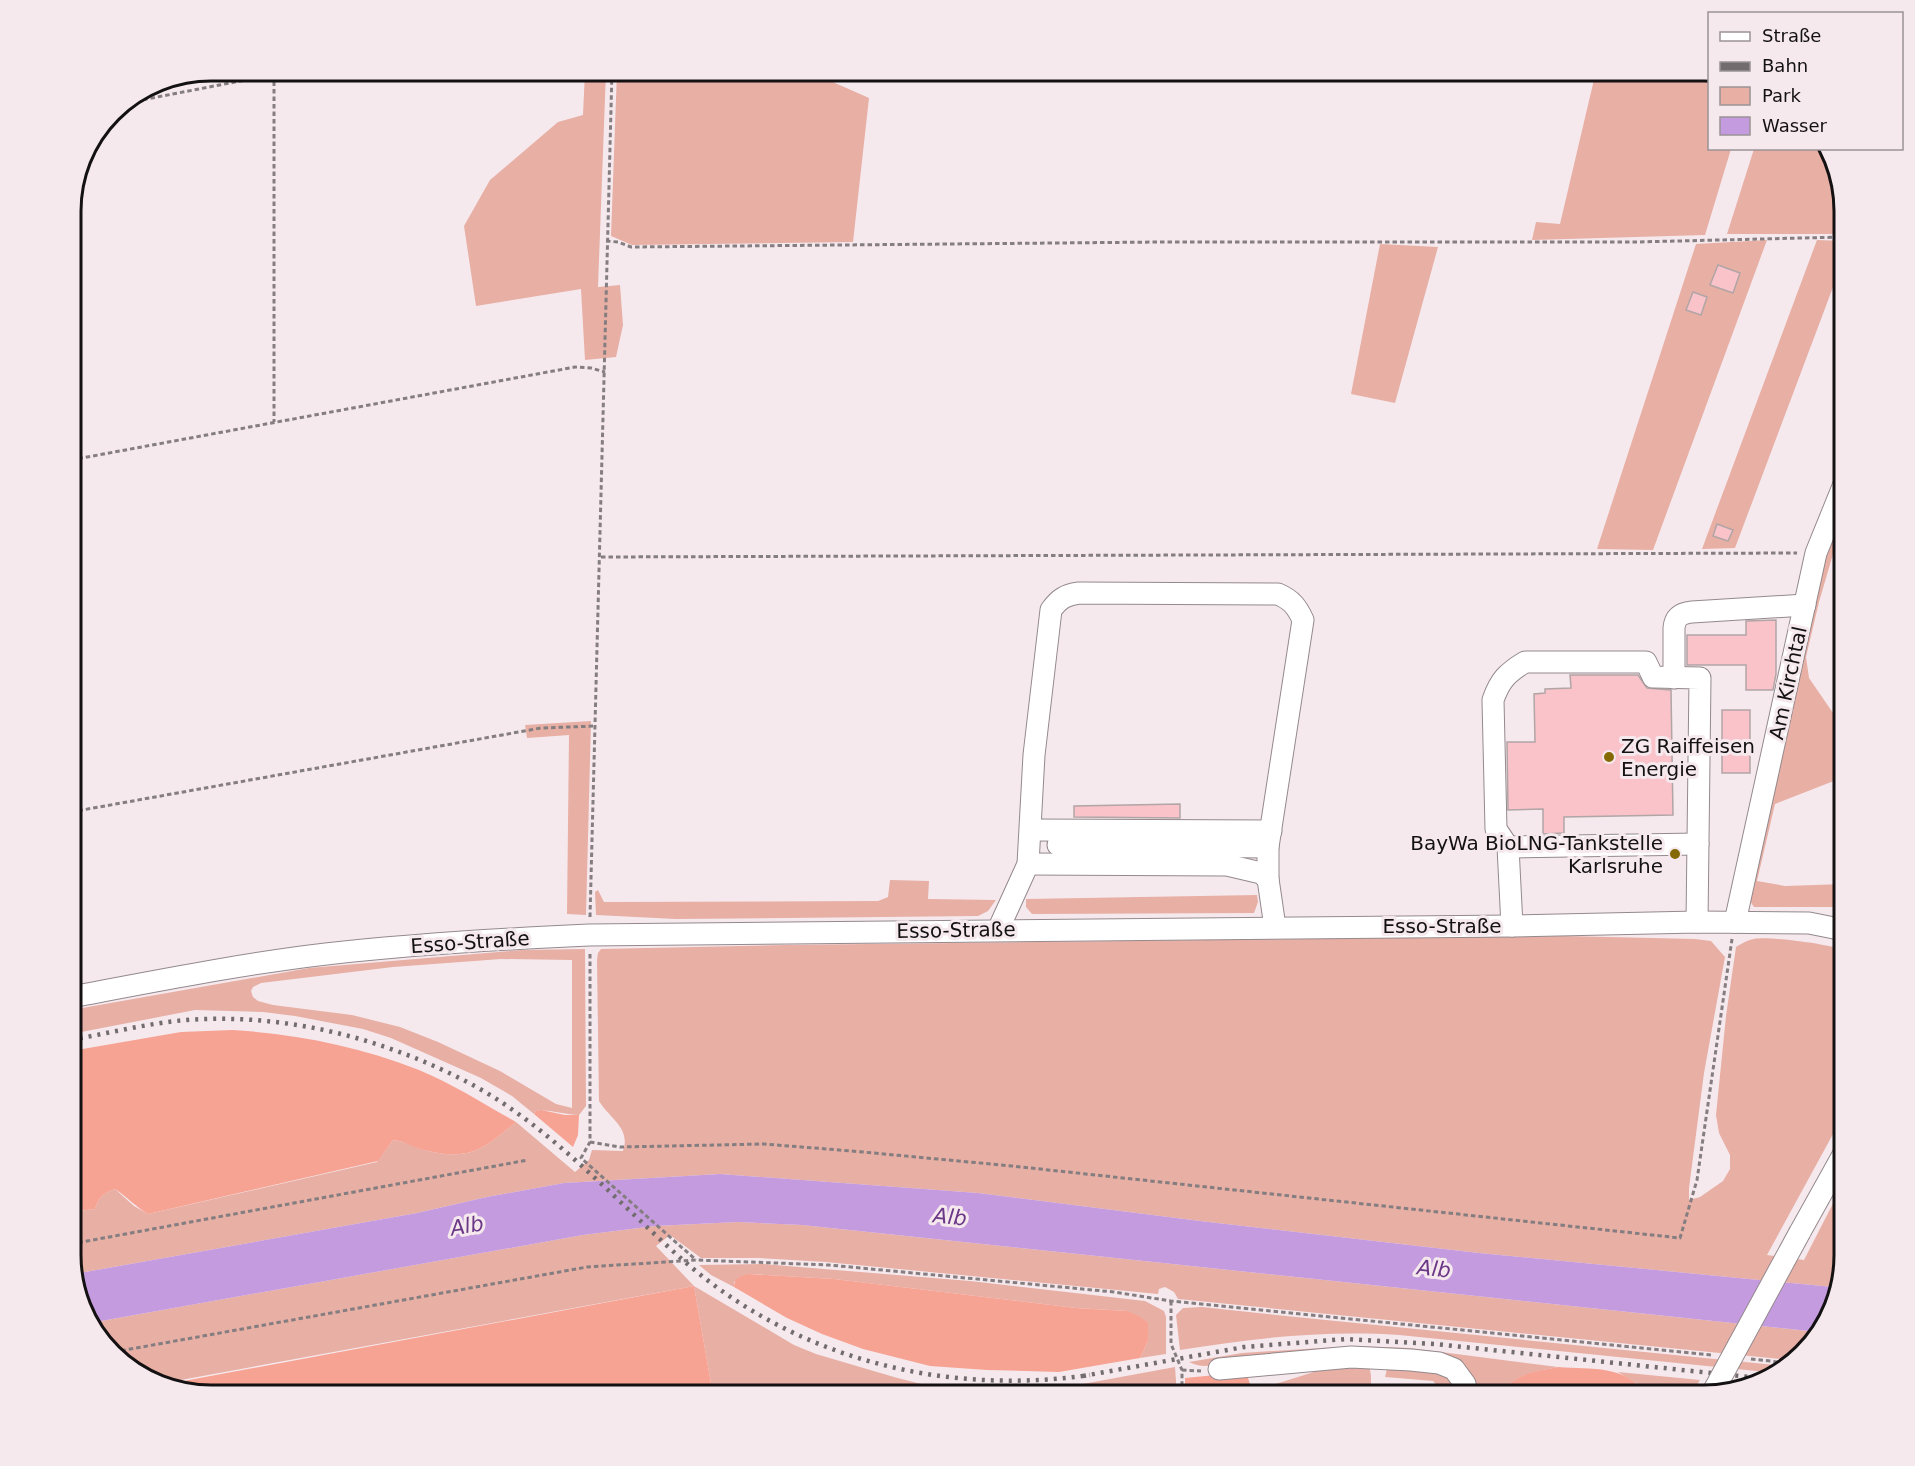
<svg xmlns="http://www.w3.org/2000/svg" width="1915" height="1466" viewBox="0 0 1915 1466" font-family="'DejaVu Sans',sans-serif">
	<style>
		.green { fill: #e8afa4; fill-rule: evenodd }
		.forest { fill: #f7a393 }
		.water { fill: #c59bdf }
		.building { fill: #f9c3c9; stroke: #b1a5a6; stroke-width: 1.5 }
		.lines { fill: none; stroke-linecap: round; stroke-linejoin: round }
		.minor-casing { stroke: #94898d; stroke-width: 23 }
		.path { stroke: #857e81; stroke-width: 3; stroke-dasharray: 4.5 3; stroke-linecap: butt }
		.minor { stroke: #fff; stroke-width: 21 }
		.rail { stroke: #726c6e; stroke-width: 4.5; stroke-dasharray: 3 6; stroke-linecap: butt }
		.minor-bridge-casing { stroke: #94898d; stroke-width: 23; stroke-linecap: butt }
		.minor-bridge { stroke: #fff; stroke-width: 21 }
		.poi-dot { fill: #856903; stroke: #f5e9ee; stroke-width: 2 }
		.labels { text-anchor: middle; stroke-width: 6; stroke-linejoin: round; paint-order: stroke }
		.street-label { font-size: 20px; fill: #141112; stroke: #f5e9ee }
		.poi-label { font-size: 20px; fill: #141112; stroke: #f5e9ee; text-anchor: start }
		.water-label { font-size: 21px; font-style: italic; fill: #6b3787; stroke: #f5e9ee }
		.rim { fill: none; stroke: #141112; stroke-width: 3 }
	</style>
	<rect width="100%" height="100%" fill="#f5e9ee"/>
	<!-- green -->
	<g class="green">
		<path d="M585,71H606L598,287L620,285L623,325L616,357L585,360L581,289L476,306L464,226L490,180L558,122L583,115Z"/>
		<path d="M617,71H808L869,98L853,242L632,245L611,236Z"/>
		<path d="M1596,71H1704L1709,72L1710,148L1731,149L1705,235L1532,240L1536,222L1560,224Z"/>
		<path d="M1754,149H1830L1844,211V234H1727Z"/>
		<path d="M1767,240L1653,550L1597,549L1696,244Z"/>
		<path d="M1817,240L1844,241V258L1735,548L1702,549Z"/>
		<path d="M1380,244L1438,247L1395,403L1351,394Z"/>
		<path d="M1844,503V524L1833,554L1819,602L1806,657L1809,678L1844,729V777L1775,804L1757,881L1785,886L1844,884V907H1754L1748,898L1815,585Z"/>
		<path d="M591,721L586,915L567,914L569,735L527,738L525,725Z"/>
		<path d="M890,880L929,881L928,899L996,900L988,911L978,916L676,919L596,915L595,892L598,890L604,902L878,901L888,897Z"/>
		<path d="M1257,895L1258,902L1254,913L1032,914L1026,907V899Z"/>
		<path d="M1564,936L1695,939L1711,941L1725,957L1704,1073L1689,1188V1200L1700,1197L1723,1181L1730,1169V1155L1719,1133L1716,1115L1726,1016L1736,947C1741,944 1747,940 1754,939C1769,936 1829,944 1844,950V1114L1767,1255L1804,1260L1844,1182V1255L1833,1287L1479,1253L1200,1221L978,1193L720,1174L564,1183L487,1197L417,1213L74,1274L71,1263V1212L95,1209C99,1197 103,1193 115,1189L134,1206L148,1214L377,1162L393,1140C406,1141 415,1148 428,1151C471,1161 485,1148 516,1122L575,1172L589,1160L592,1150L623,1151C631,1128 610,1119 599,1101L597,960L598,953L601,949L784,945Z"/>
		<path d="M585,949L586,1106L579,1115C565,1115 550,1109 536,1111L534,1114L512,1096L481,1078L391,1038L363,1029L295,1016L263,1012L195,1010L71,1034V1010L309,968L522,950ZM501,959L572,960V1108L556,1104L500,1071L438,1042L400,1027L352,1015L273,1005L258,1001L253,997L251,991L253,987L261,983L393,967Z"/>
		<path d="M738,1222L802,1225L1818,1332L1815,1341L1791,1360L1178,1299L1174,1292L1165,1287L1159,1289L1158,1294L826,1262L759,1258H701L670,1235L656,1246L694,1286L794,1345L816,1354L894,1377L925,1385L953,1389L921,1395H713L694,1286L170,1382L125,1366L90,1323L583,1235L655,1226Z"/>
		<path d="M763,1264L970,1281L1145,1301L1164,1311L1166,1317V1354L1140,1358L1148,1341L1127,1311L1076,1308L834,1279L750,1274L734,1282V1287L711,1275L699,1265Z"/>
		<path d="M1202,1307L1276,1315L1784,1366L1776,1373L1399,1335C1325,1330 1254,1338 1180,1350L1176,1315L1183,1308Z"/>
		<path d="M1352,1346L1410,1348L1558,1367C1533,1372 1516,1374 1499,1395H1475L1459,1365L1234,1360C1218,1364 1204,1370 1189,1362L1242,1353Z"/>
		<path d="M1369,1364L1371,1376V1395H1240L1336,1365Z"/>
		<path d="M1388,1365L1446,1373L1462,1395H1442V1391L1433,1381L1385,1377Z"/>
		<path d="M1175,1367L1177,1395H1023Z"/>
		<path d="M1618,1372L1700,1380L1691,1395H1647L1639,1385Z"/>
	</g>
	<!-- forest -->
	<g class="forest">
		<path d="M232,1030C297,1034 358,1046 419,1070C453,1084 484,1104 516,1122C485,1148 471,1161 428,1151C415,1149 406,1141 393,1140L378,1161L148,1214C136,1207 127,1197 115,1189C103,1193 99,1197 95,1209L71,1212V1051L181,1032Z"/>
		<path d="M541,1110L565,1115H579L578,1135L573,1147L534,1114L536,1111Z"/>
		<path d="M749,1274L834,1279L1076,1308L1127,1311L1139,1316L1148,1323V1341L1140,1358L1059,1372L987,1370L930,1366L863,1349L822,1334L787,1318L734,1287C734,1277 741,1276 749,1274Z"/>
		<path d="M694,1286L713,1395H211L173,1383Z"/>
		<path d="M1558,1367C1593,1370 1624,1364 1647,1395H1499C1516,1373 1533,1372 1558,1367Z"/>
		<path d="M1246,1372L1252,1390L1240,1395H1185V1378Z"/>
	</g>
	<!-- water -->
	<path class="water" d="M720,1174L978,1193L1200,1221L1479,1253L1833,1287L1818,1332L802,1225L738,1222L655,1226L583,1235L90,1323L85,1317L74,1274L417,1213L487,1197L564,1183Z"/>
	<!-- building -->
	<g class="building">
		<path d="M1718,265L1740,273L1733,293L1710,285Z"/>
		<path d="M1693,292L1707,297L1701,315L1686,310Z"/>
		<path d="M1717,524L1733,530L1728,541L1713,536Z"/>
		<path d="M1776,620V674L1773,690H1746V665H1687V635H1746V621Z"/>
		<path d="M1570,675H1638L1647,688L1671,690L1673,815L1564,817V833L1543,834V809L1508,810L1507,742H1535L1534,694L1545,693V689L1571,688Z"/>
		<rect x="1722" y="710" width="28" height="63"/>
		<path d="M1180,804V818L1074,817V806Z"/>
	</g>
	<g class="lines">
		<!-- minor casing -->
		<g class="minor-casing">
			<g id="minor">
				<path d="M1674,678V628C1675,617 1681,613 1692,612L1805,605"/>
				<path d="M1031,830L1271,831"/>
				<path d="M1058,845L1268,847"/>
				<path d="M1508,847L1698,844"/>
				<path d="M1028,864L1227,865L1261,873L1268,879"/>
				<path d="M1735,922L1816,553L1844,484"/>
				<path d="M1512,926L1508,847L1496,829L1493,700C1500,680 1507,673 1525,662H1646L1653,677L1700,678L1697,922"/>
				<path d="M998,930L1028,864L1034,755L1051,610C1059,599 1065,595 1079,593L1278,594C1292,600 1297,607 1303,620L1268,847V879L1275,927"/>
				<path d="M71,997C156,981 241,964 326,954C414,944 501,939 589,935L1512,926L1697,922L1809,923L1844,930"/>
				<path d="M1800,1232L1844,1153"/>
				<path d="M1219,1369L1351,1357L1411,1360L1439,1363L1454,1369L1465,1384L1467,1395"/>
			</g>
		</g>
		<!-- path -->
		<g class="path">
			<path d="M274,74V422"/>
			<path d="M121,104L292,71"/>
			<path d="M606,241L618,242L631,247L1160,242H1636L1844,237"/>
			<path d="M71,460L575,367L591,368L605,372"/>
			<path d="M601,557L1797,553"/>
			<path d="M71,812L541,728L596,726"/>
			<path d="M590,917L612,71"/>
			<path d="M590,954V1142L581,1158L696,1260"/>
			<path d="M590,1142L620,1147L764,1144L852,1151L1012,1166L1680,1238L1697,1180L1732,939"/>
			<path d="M71,1244L528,1160"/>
			<path d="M1171,1301V1344L1182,1370V1395"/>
			<path d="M114,1352L587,1267L696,1260L829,1265L1114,1292L1171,1301L1712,1355"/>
			<path d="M1751,1359L1788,1363"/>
			<path d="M1182,1370L1201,1371"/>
		</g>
		<!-- minor -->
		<use href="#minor" class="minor"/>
		<!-- rail -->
		<g class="rail">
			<path d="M71,1040C115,1032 160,1020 205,1019C297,1016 390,1041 471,1084C551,1127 616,1201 684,1261C796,1359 944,1396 1090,1375"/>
			<path d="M1083,1376L1244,1347L1346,1339L1435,1344L1768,1379"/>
			<path d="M975,1395L1021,1388"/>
		</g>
		<!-- minor-bridge casing -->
		<g class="minor-bridge-casing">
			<path id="minor-bridge" d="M1714,1390L1800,1232"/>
		</g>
		<!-- minor-bridge -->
		<use href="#minor-bridge" class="minor-bridge"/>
	</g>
	<!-- markers -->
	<g class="poi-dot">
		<circle cx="1609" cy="757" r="6"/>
		<circle cx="1675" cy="854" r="6"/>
	</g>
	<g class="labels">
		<!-- street labels -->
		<g class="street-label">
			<text transform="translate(1788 683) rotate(-78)" y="7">Am Kirchtal</text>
			<text x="1442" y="933">Esso-Straße</text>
			<text transform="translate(956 930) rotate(-1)" y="7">Esso-Straße</text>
			<text transform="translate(470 942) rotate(-4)" y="7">Esso-Straße</text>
		</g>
		<!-- poi labels -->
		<g class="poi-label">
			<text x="1621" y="753">ZG Raiffeisen<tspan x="1621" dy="23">Energie</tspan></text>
			<text x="1663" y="850" text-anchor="end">BayWa BioLNG-Tankstelle<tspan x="1663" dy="23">Karlsruhe</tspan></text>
		</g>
		<!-- water labels -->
		<g class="water-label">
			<text transform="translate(950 1217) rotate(6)" y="7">Alb</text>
			<text transform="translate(467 1226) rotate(-10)" y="7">Alb</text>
			<text transform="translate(1434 1269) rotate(6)" y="7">Alb</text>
		</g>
	</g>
	<!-- crop -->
	<path d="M0 0H1915V1466H0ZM211 81H1704A130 130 0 0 1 1834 211V1255A130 130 0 0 1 1704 1385H211A130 130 0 0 1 81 1255V211A130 130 0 0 1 211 81Z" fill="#f5e9ee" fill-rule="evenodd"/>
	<path class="rim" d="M211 81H1704A130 130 0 0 1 1834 211V1255A130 130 0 0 1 1704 1385H211A130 130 0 0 1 81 1255V211A130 130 0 0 1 211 81Z"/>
	<!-- legend -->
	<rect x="1708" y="12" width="195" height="138" fill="#f5e9ee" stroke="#9b9396" stroke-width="1.5"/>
	<rect x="1720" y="32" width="30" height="9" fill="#ffffff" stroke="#9b9396" stroke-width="1.5"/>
	<text x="1762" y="42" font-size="18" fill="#141112">Straße</text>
	<rect x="1720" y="62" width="30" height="9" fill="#726c6e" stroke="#9b9396" stroke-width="1.5"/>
	<text x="1762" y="72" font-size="18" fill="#141112">Bahn</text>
	<rect x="1720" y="87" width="30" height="18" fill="#e8afa4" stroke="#9b9396" stroke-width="1.5"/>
	<text x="1762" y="102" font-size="18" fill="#141112">Park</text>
	<rect x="1720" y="117" width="30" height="18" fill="#c59bdf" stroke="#9b9396" stroke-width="1.5"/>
	<text x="1762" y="132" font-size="18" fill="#141112">Wasser</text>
</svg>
